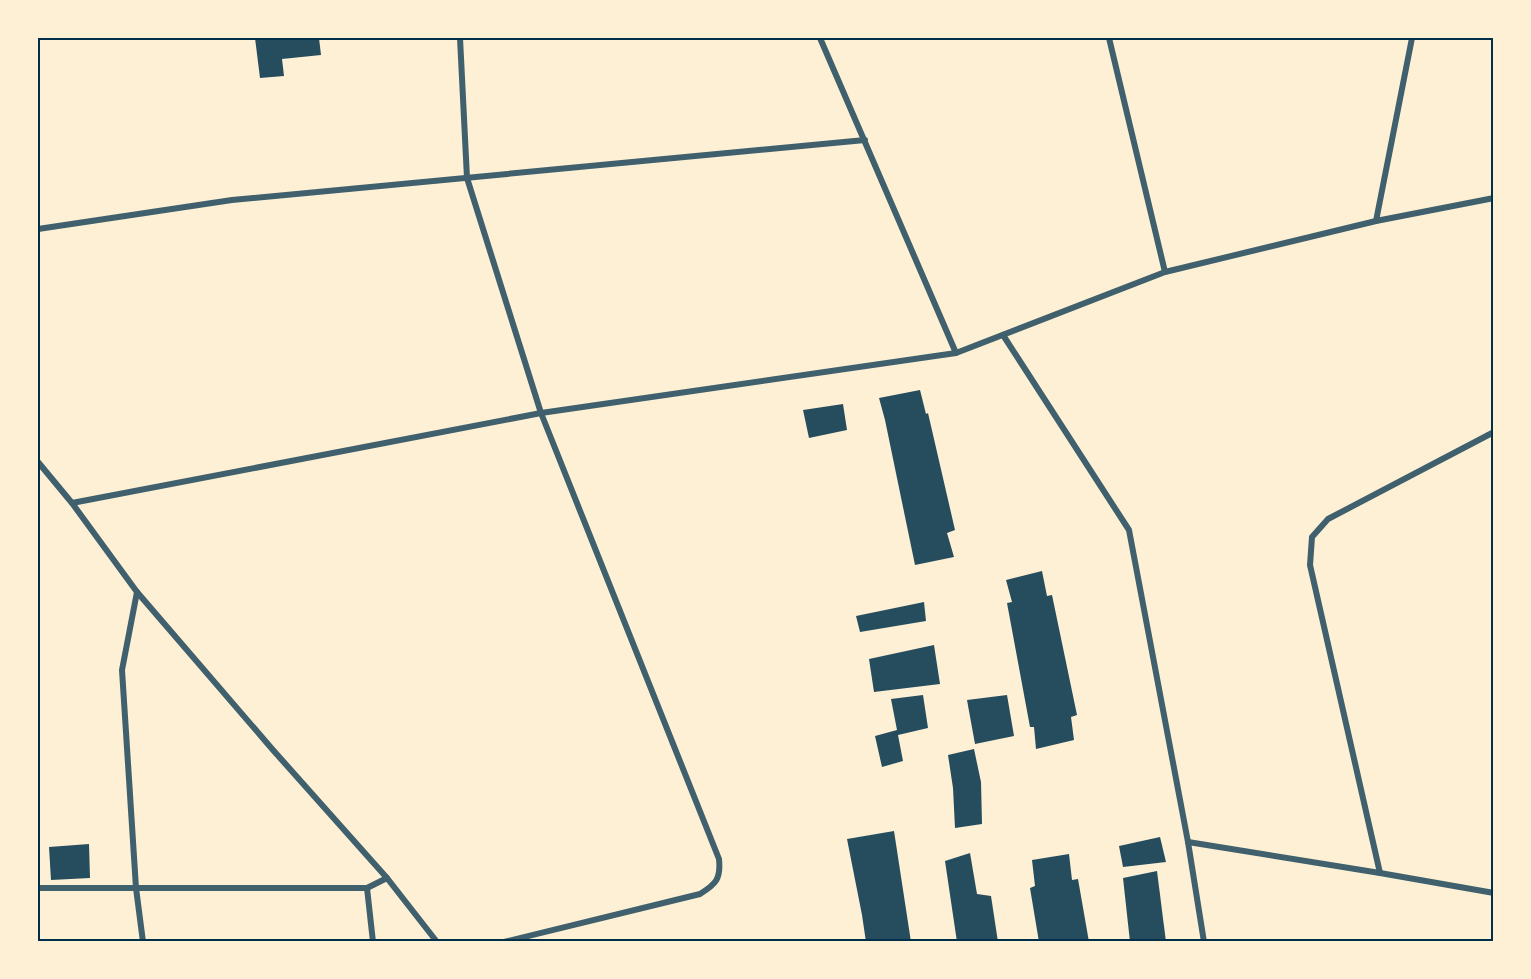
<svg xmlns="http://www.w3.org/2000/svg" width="1531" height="979" viewBox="0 0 1531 979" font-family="'Titillium Web',sans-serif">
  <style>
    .building { fill: #264d5e }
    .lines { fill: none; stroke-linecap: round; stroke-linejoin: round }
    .minor { stroke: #3f606c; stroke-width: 6 }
    .neatline { fill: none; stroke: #003049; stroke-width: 2 }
  </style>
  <rect width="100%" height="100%" fill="#fdf0d5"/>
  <g class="building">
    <path d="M 255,38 L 319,38 L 321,55 L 282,59 L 284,76 L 260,78 Z"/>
    <path d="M 920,390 L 926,414 L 928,413 L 955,530 L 947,533 L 954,557 L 915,565 L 885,420 L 879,398 Z"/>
    <path d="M 843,404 L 847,430 L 809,438 L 803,410 Z"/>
    <path d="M 1042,571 L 1047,596 L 1052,595 L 1077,715 L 1071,717 L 1074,740 L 1036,749 L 1034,727 L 1030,727 L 1007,603 L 1012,602 L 1006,580 Z"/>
    <path d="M 924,602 L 926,621 L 860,632 L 856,616 Z"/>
    <path d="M 934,645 L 940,684 L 874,692 L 869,659 Z"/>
    <path d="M 923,695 L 928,728 L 898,735 L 903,761 L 882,767 L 875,736 L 897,730 L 891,699 Z"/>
    <path d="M 1007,695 L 1014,736 L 975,744 L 967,700 Z"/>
    <path d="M 974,749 L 981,782 L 982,824 L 955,828 L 953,788 L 948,755 Z"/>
    <path d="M 894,831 L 911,942 L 866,942 L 862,915 L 847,839 Z"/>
    <path d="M 1160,837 L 1166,862 L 1123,867 L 1119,846 Z"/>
    <path d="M 89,844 L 90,878 L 51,880 L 49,847 Z"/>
    <path d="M 970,853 L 977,894 L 991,896 L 998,942 L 957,942 L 945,861 Z"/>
    <path d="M 1069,854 L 1072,880 L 1078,879 L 1089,942 L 1039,942 L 1030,888 L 1035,886 L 1032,860 Z"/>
    <path d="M 1157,871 L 1166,942 L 1130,942 L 1123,878 Z"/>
  </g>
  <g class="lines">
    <g class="minor">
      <path d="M 460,38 L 467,178 L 541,413 L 719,859 C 721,879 716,884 700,894 L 504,942"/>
      <path d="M 820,38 L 956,353"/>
      <path d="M 1109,38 L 1165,272"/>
      <path d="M 1376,221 L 1412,38"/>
      <path d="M 38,229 L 232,200 L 865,140"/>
      <path d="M 1003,335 L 1129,530 L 1188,842 L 1204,942"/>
      <path d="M 38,462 L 72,503 L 137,592 L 273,750 L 387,878 L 437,942"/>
      <path d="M 72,503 L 541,413 L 956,353 L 1165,272 L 1376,221 L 1494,198"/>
      <path d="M 137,592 L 122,670 L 136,888 L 143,942"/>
      <path d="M 1188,842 L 1380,873 L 1494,893"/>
      <path d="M 1380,873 L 1310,565 L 1312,537 L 1328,519 L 1494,432"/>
      <path d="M 38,888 L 367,888 L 387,878"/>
      <path d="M 367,888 L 373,942"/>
    </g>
  </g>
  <rect width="1531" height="979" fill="none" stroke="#fdf0d5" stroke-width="78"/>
  <rect x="39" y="39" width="1453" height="901" class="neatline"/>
</svg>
